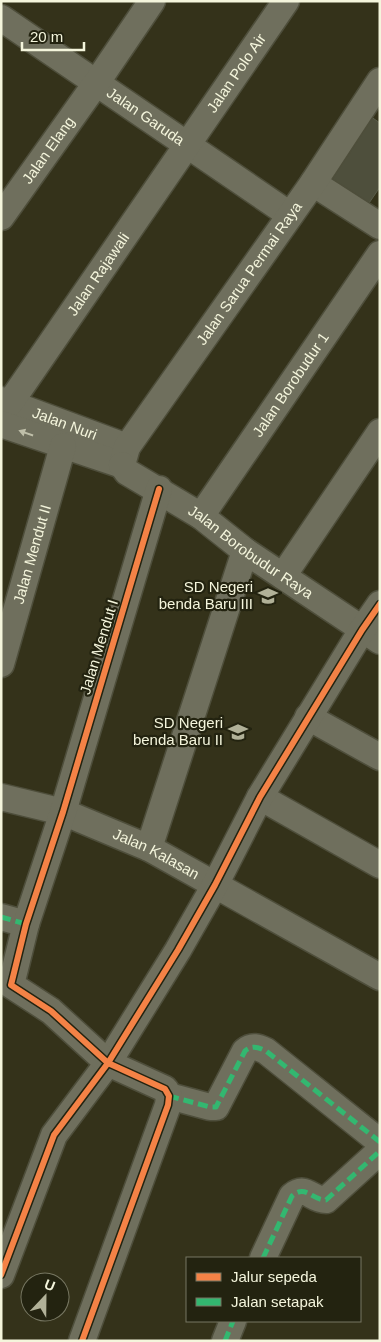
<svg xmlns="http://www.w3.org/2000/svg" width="381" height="1342" viewBox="0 0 381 1342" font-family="Helvetica,sans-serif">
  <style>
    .building { fill: #4e4f3c; stroke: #5b5e4b }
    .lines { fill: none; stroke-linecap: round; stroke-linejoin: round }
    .minor-casing { stroke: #4e4e3b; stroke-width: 29 }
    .minor { stroke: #6f6f5d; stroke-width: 26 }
    .quiet { stroke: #33b770; stroke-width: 5; stroke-dasharray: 10 5; stroke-linecap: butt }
    .cycleway-casing { stroke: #232310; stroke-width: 9 }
    .cycleway { stroke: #f48246; stroke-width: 6 }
    .oneway { fill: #bfbfa9 }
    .labels { text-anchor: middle; stroke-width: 4.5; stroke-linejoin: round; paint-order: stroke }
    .street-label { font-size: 15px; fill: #f4f5dc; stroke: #232310 }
    .poi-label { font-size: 15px; fill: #f4f5dc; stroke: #232310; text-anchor: end }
  </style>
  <rect width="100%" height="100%" fill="#34321a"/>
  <path class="building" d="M 367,114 L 380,123 L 380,187 L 365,209 L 323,180 Z"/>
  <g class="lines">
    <defs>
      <g id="minor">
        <path id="s1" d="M 1,18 L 290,215"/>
        <path d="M 313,183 L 380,226"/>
        <path id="s2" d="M 1,217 L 97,82 L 152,1"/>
        <path id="s3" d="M 1,400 L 127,447"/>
        <path id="s4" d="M 10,403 L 286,1"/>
        <path d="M 1,424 L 122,465"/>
        <path id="s5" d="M 122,465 L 127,447 L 313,183 L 380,81"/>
        <path id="s6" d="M 122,465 L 127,472 L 201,516 L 245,551 L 380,641"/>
        <path id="s7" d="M 201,516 L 380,254"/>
        <path d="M 283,576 L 380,432"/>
        <path id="s8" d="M 1,664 L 63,446"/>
        <path d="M 308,717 L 380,757"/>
        <path id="s9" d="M 1,797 L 63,812 L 149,848 L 380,977"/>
        <path d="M 260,797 L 380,865"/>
        <path d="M 149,848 L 245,551"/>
        <path d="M 1,917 L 26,924"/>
        <path d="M 169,1096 L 210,1107 L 216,1107 L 245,1051 C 252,1045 258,1047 266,1051 L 380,1142"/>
        <path d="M 263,1258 L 292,1196 C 306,1184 311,1200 326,1200 L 380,1151"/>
        <path d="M 1,1275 L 54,1135 L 108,1063 L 178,950 L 215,885 L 260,797 L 362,630 L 380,604"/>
        <path d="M 82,1341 L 168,1105 L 169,1096 L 165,1089 L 108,1063 L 51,1011 L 11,985 L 26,924 L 63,812 L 159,489"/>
        <path d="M 225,1341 L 233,1321"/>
      </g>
    </defs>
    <use href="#minor" class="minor-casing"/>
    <use href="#minor" class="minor"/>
    <g class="quiet">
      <path d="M 1,917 L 26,924"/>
      <path d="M 169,1096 L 210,1107 L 216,1107 L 245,1051 C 252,1045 258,1047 266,1051 L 380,1142"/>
      <path d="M 263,1258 L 292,1196 C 306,1184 311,1200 326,1200 L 380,1151"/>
      <path d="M 225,1341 L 233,1321"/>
    </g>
    <defs>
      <g id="cycleway">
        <path d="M 1,1275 L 54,1135 L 108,1063 L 178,950 L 215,885 L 260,797 L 362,630 L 380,604"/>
        <path d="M 82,1341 L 168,1105 L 169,1096 L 165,1089 L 108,1063 L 51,1011 L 11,985 L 26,924 L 63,812 L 159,489"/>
      </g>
    </defs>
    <use href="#cycleway" class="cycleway-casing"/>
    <use href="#cycleway" class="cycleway"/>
  </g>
  <defs><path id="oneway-solid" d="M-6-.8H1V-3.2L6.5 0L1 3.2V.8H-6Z" transform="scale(1.25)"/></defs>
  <use class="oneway" href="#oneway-solid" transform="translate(26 433) rotate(-161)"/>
  <defs>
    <symbol id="school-bare" viewBox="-9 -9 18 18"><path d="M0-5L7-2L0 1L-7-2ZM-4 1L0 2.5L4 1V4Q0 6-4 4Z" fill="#b1b198" stroke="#232310" stroke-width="2.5" paint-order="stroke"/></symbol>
  </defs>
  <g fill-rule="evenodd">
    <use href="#school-bare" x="254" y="582" width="28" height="28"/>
    <use href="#school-bare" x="224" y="718" width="28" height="28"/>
  </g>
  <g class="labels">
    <g class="street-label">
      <text dy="5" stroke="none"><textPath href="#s4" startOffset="400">Jalan Polo Air</textPath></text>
      <text dy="5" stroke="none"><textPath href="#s1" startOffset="175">Jalan Garuda</textPath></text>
      <text dy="5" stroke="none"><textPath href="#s2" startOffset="82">Jalan Elang</textPath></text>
      <text dy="5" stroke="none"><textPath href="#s5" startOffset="231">Jalan Sarua Permai Raya</textPath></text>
      <text dy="5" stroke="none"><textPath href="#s4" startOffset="156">Jalan Rajawali</textPath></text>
      <text dy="5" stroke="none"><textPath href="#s7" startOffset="159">Jalan Borobudur 1</textPath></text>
      <text dy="5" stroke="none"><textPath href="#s3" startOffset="68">Jalan Nuri</textPath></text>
      <text dy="5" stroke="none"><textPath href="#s6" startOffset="156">Jalan Borobudur Raya</textPath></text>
      <text dy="5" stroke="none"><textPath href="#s8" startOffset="114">Jalan Mendut II</textPath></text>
      <text transform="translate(99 647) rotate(-73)" y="5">Jalan Mendut I</text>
      <text dy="5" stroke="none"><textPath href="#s9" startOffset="166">Jalan Kalasan</textPath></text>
    </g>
    <g class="poi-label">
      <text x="253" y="592">SD Negeri<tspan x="253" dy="17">benda Baru III</tspan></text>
      <text x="223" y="728">SD Negeri<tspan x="223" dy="17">benda Baru II</tspan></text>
    </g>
  </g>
  <rect width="381" height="1342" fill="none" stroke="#f4f5dc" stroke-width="5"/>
  <rect x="186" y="1257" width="175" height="65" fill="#232310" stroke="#777762"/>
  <rect x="196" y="1273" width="25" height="8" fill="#f48246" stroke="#777762"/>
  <text x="231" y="1282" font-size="15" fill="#f4f5dc">Jalur sepeda</text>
  <rect x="196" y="1298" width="25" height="8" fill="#33b770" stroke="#777762"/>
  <text x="231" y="1307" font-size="15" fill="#f4f5dc">Jalan setapak</text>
  <g transform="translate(45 1297) rotate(22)"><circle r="24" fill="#232310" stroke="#777762"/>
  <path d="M0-4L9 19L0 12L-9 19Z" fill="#b1b198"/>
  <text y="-8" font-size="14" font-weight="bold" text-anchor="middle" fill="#f4f5dc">U</text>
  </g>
  <path d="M22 42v8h62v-8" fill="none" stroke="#f4f5dc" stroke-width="2.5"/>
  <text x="30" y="42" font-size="15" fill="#f4f5dc" stroke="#232310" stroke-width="4" paint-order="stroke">20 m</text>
</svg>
